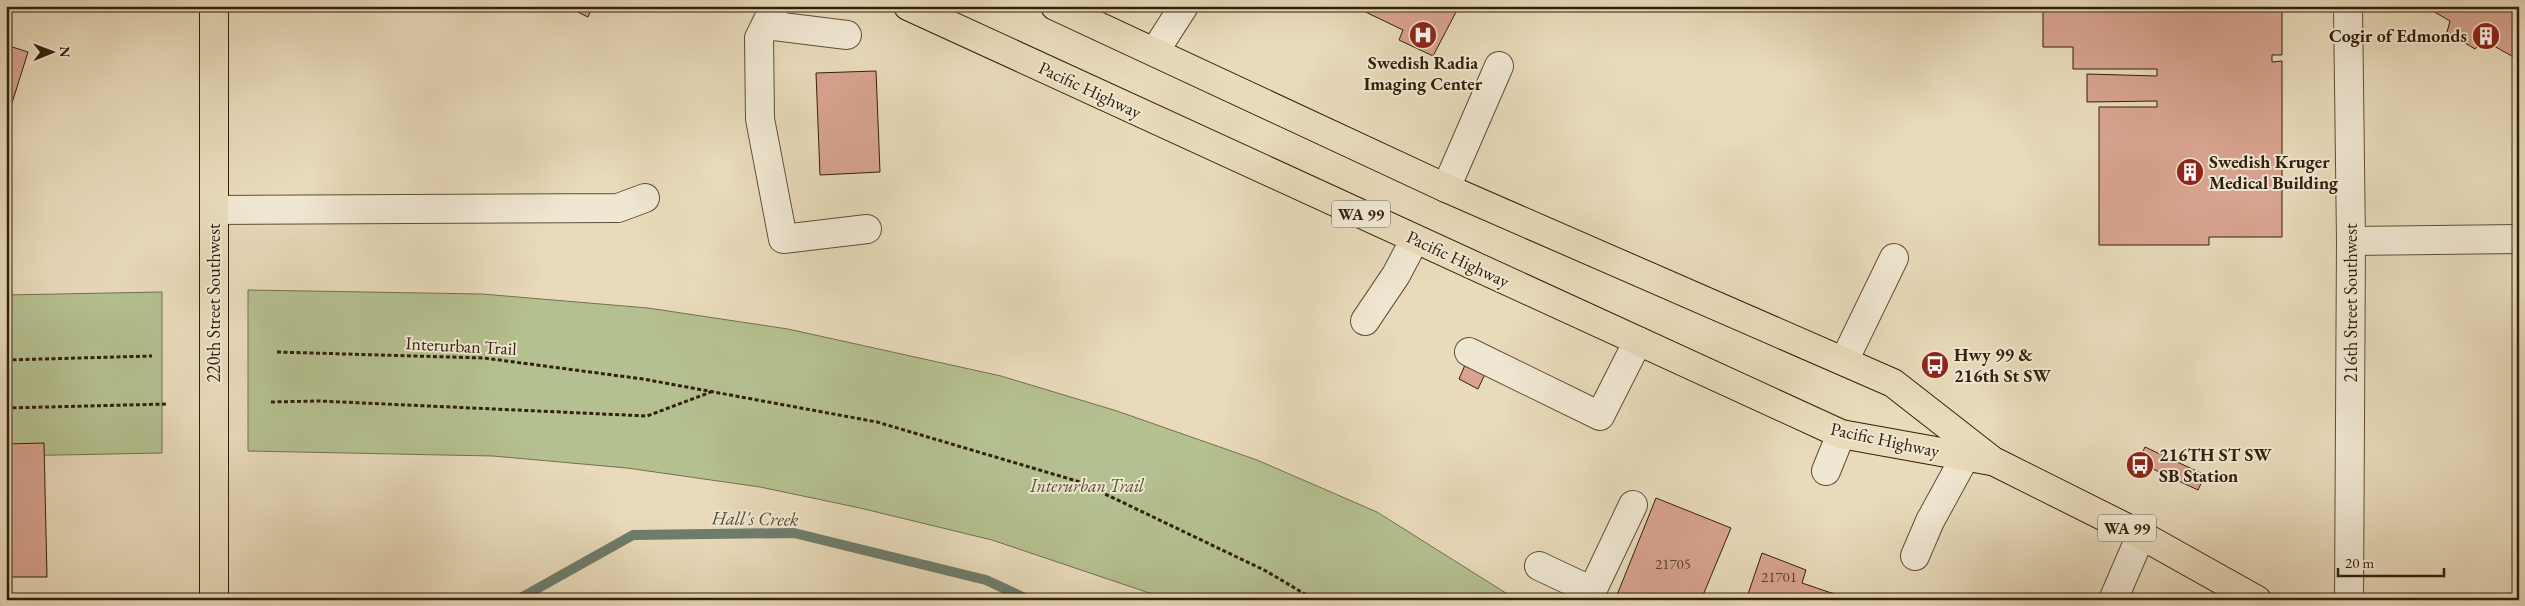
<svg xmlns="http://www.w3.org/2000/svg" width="2525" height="606" viewBox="0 0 2525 606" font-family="'EB Garamond',serif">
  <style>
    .green { fill: #b5c090; stroke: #73704d }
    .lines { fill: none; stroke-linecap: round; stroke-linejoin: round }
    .stream { stroke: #6e7d6c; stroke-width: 10 }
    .building { fill: #d8a38f; stroke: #31200a }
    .minor-casing { stroke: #5f4e36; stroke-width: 30 }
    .major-casing { stroke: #31200a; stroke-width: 30 }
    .highway-casing { stroke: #31200a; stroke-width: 30 }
    .path { stroke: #31200a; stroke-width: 3; stroke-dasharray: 4 2.5; stroke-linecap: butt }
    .minor { stroke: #f0e7d2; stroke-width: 28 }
    .major { stroke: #e8daba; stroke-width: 28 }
    .highway { stroke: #e8daba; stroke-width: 28 }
    .labels { text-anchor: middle; stroke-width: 4; stroke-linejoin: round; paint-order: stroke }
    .number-label { font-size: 15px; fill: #5b412b }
    .shield { fill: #f0e7d2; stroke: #6a5c46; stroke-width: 1 }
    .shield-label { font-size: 16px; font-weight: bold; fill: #31200a }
    .poi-label { font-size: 18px; font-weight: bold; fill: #31200a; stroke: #f0e7d2; text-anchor: start }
    .street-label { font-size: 18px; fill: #31200a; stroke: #f0e7d2 }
    .park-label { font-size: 18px; font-style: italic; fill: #595032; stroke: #f0e7d2 }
    .water-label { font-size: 19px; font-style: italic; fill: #504e3b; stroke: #f0e7d2 }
  </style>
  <rect width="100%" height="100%" fill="#e8daba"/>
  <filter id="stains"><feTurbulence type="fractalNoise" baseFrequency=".004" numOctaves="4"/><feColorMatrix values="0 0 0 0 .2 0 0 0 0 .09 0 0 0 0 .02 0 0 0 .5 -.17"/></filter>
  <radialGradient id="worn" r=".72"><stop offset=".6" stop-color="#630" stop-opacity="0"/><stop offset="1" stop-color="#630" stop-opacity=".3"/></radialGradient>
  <g class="green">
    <path d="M 248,290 L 482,294 L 648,308 L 788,329 L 1001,376 L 1117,411 L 1257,460 L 1377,512 L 1517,600 L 1170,600 L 992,540 L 860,508 L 760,487 L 627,468 L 493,456 L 248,451 Z"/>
    <path d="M 162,292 L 162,453 L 6,456 L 6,295 Z"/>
  </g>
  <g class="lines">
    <path class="stream" d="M 517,600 L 633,535 L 794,533 L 986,580 L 1029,600"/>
  </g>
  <g class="building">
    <path d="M 565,6 L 593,6 L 588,17 Z"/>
    <path d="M 1353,6 L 1453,6 L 1451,10 L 1456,12 L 1433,56 L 1399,40 L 1403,30 Z"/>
    <path d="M 2043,6 L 2282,6 L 2282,55 L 2272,55 L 2272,62 L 2282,61 L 2282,237 L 2209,237 L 2209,245 L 2099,245 L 2099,107 L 2157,107 L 2157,101 L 2087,102 L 2087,74 L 2157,76 L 2157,69 L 2073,69 L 2073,47 L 2043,47 Z"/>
    <path d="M 2424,6 L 2519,6 L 2519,60 L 2483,40 L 2475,49 L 2447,32 L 2450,21 Z"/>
    <path d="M 6,45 L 28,52 L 6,122 Z"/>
    <path d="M 876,71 L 880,172 L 820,175 L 816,73 Z"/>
    <path d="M 1465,365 L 1485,374 L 1478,389 L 1459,379 Z"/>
    <path d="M 44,443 L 47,577 L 6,577 L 6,444 Z"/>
    <path d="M 2145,447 L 2205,475 L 2198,490 L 2138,462 Z"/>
    <path d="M 1656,498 L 1731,528 L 1701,600 L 1615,600 Z"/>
    <path d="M 1762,553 L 1806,570 L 1802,583 L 1852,600 L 1746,600 Z"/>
  </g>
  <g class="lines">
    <defs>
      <g id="minor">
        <path d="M 775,6 L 759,38 L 760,119 L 783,239 L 867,229"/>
        <path d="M 2348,6 L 2351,241 L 2349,600"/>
        <path d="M 766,25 L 847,35"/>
        <path d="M 1155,51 L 1184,6"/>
        <path d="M 1446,188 L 1499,66"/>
        <path d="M 214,210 L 618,208 L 645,198"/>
        <path d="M 2351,241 L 2519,239"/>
        <path d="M 1365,321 L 1396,275 L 1415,239"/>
        <path d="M 1469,352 L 1600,416 L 1638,341"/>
        <path d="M 1844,361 L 1894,258"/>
        <path d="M 1826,471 L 1841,434"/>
        <path d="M 1915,556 L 1930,521 L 1965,457"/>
        <path d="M 1539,566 L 1592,591 L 1633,505"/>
        <path d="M 2113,600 L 2141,535"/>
      </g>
      <path id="major" d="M 214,6 L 214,600"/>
      <g id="highway">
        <path d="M 908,6 L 1841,434 L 1991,461"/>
        <path d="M 1055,6 L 1446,188 L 1893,383 L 1993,461 L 2141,535 L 2257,600"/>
      </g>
    </defs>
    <use href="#minor" class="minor-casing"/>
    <use href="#major" class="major-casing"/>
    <use href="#highway" class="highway-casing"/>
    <g class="path">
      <path d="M 277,352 L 484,358 L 643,379 L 877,422 L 1080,482 L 1266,571 L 1315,600"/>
      <path d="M 6,360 L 152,356"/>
      <path d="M 271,402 L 319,401 L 647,416 L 711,392"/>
      <path d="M 6,408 L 168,404"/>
    </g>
    <use href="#minor" class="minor"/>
    <use href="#major" class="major"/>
    <use href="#highway" class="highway"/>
  </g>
  <defs>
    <symbol id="hospital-disc" viewBox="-11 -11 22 22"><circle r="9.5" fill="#8f2418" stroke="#f0e7d2"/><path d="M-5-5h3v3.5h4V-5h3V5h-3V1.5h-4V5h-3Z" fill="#fff"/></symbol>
    <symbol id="building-disc" viewBox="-11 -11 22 22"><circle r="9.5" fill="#8f2418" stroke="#f0e7d2"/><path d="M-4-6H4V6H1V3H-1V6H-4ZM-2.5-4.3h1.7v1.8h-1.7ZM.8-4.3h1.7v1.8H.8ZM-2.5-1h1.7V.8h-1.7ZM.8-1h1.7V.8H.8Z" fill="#fff"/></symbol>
    <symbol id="bus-disc" viewBox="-11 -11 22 22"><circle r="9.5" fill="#8f2418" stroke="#f0e7d2"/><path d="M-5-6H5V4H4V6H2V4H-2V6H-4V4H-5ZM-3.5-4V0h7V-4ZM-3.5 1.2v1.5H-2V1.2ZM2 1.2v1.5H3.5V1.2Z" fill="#fff"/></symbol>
  </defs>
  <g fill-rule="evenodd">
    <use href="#hospital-disc" x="1407" y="19" width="32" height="32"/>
    <use href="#building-disc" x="2470" y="20" width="32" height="32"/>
    <use href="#building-disc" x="2174" y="156" width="32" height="32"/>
    <use href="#bus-disc" x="1919" y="349" width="32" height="32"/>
    <use href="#bus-disc" x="2124" y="449" width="32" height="32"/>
  </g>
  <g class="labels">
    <g class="number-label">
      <text x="1673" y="569">21705</text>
      <text x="1779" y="582">21701</text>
    </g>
    <g class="shield">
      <rect x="1332" y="200.5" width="58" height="27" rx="4"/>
      <rect x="2098" y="514.5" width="58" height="27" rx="4"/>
    </g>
    <g class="shield-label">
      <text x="1361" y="220">WA 99</text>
      <text x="2127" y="534">WA 99</text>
    </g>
    <g class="poi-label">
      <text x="2467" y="42" text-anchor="end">Cogir of Edmonds</text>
      <text x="1423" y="69" text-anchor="middle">Swedish Radia<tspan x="1423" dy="21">Imaging Center</tspan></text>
      <text x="2209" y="168">Swedish Kruger<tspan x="2209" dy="21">Medical Building</tspan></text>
      <text x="1954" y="361">Hwy 99 &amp;<tspan x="1954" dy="21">216th St SW</tspan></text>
      <text x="2159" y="461">216TH ST SW<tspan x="2159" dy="21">SB Station</tspan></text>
    </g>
    <g class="street-label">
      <text transform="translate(1090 90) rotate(25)" y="6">Pacific Highway</text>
      <text transform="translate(1458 259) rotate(25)" y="6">Pacific Highway</text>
      <text transform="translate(214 303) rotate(-90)" y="6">220th Street Southwest</text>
      <text transform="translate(2351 303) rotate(-90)" y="6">216th Street Southwest</text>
      <text transform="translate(461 346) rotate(3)" y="6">Interurban Trail</text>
      <text transform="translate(1885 440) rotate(12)" y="6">Pacific Highway</text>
    </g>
    <g class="park-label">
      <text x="1087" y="492">Interurban Trail</text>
    </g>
    <g class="water-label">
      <text transform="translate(755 518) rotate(1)" y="7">Hall's Creek</text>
    </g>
  </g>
  <rect width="2525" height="606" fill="none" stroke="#e8daba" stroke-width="25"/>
  <rect x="8" y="8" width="2510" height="591" fill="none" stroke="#31200a" stroke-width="2.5"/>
  <rect x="12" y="12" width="2500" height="581" fill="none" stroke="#31200a"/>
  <g transform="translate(52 52) rotate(89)" stroke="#f0e7d2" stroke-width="4" paint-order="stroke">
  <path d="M0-4L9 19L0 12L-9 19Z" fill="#31200a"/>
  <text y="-8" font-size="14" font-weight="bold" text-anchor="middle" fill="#31200a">N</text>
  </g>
  <path d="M2338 568v8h106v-8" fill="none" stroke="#31200a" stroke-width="2.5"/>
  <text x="2345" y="568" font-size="15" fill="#31200a" stroke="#f0e7d2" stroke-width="4" paint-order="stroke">20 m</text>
  <rect width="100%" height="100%" filter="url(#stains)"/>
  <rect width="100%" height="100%" fill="url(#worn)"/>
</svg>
